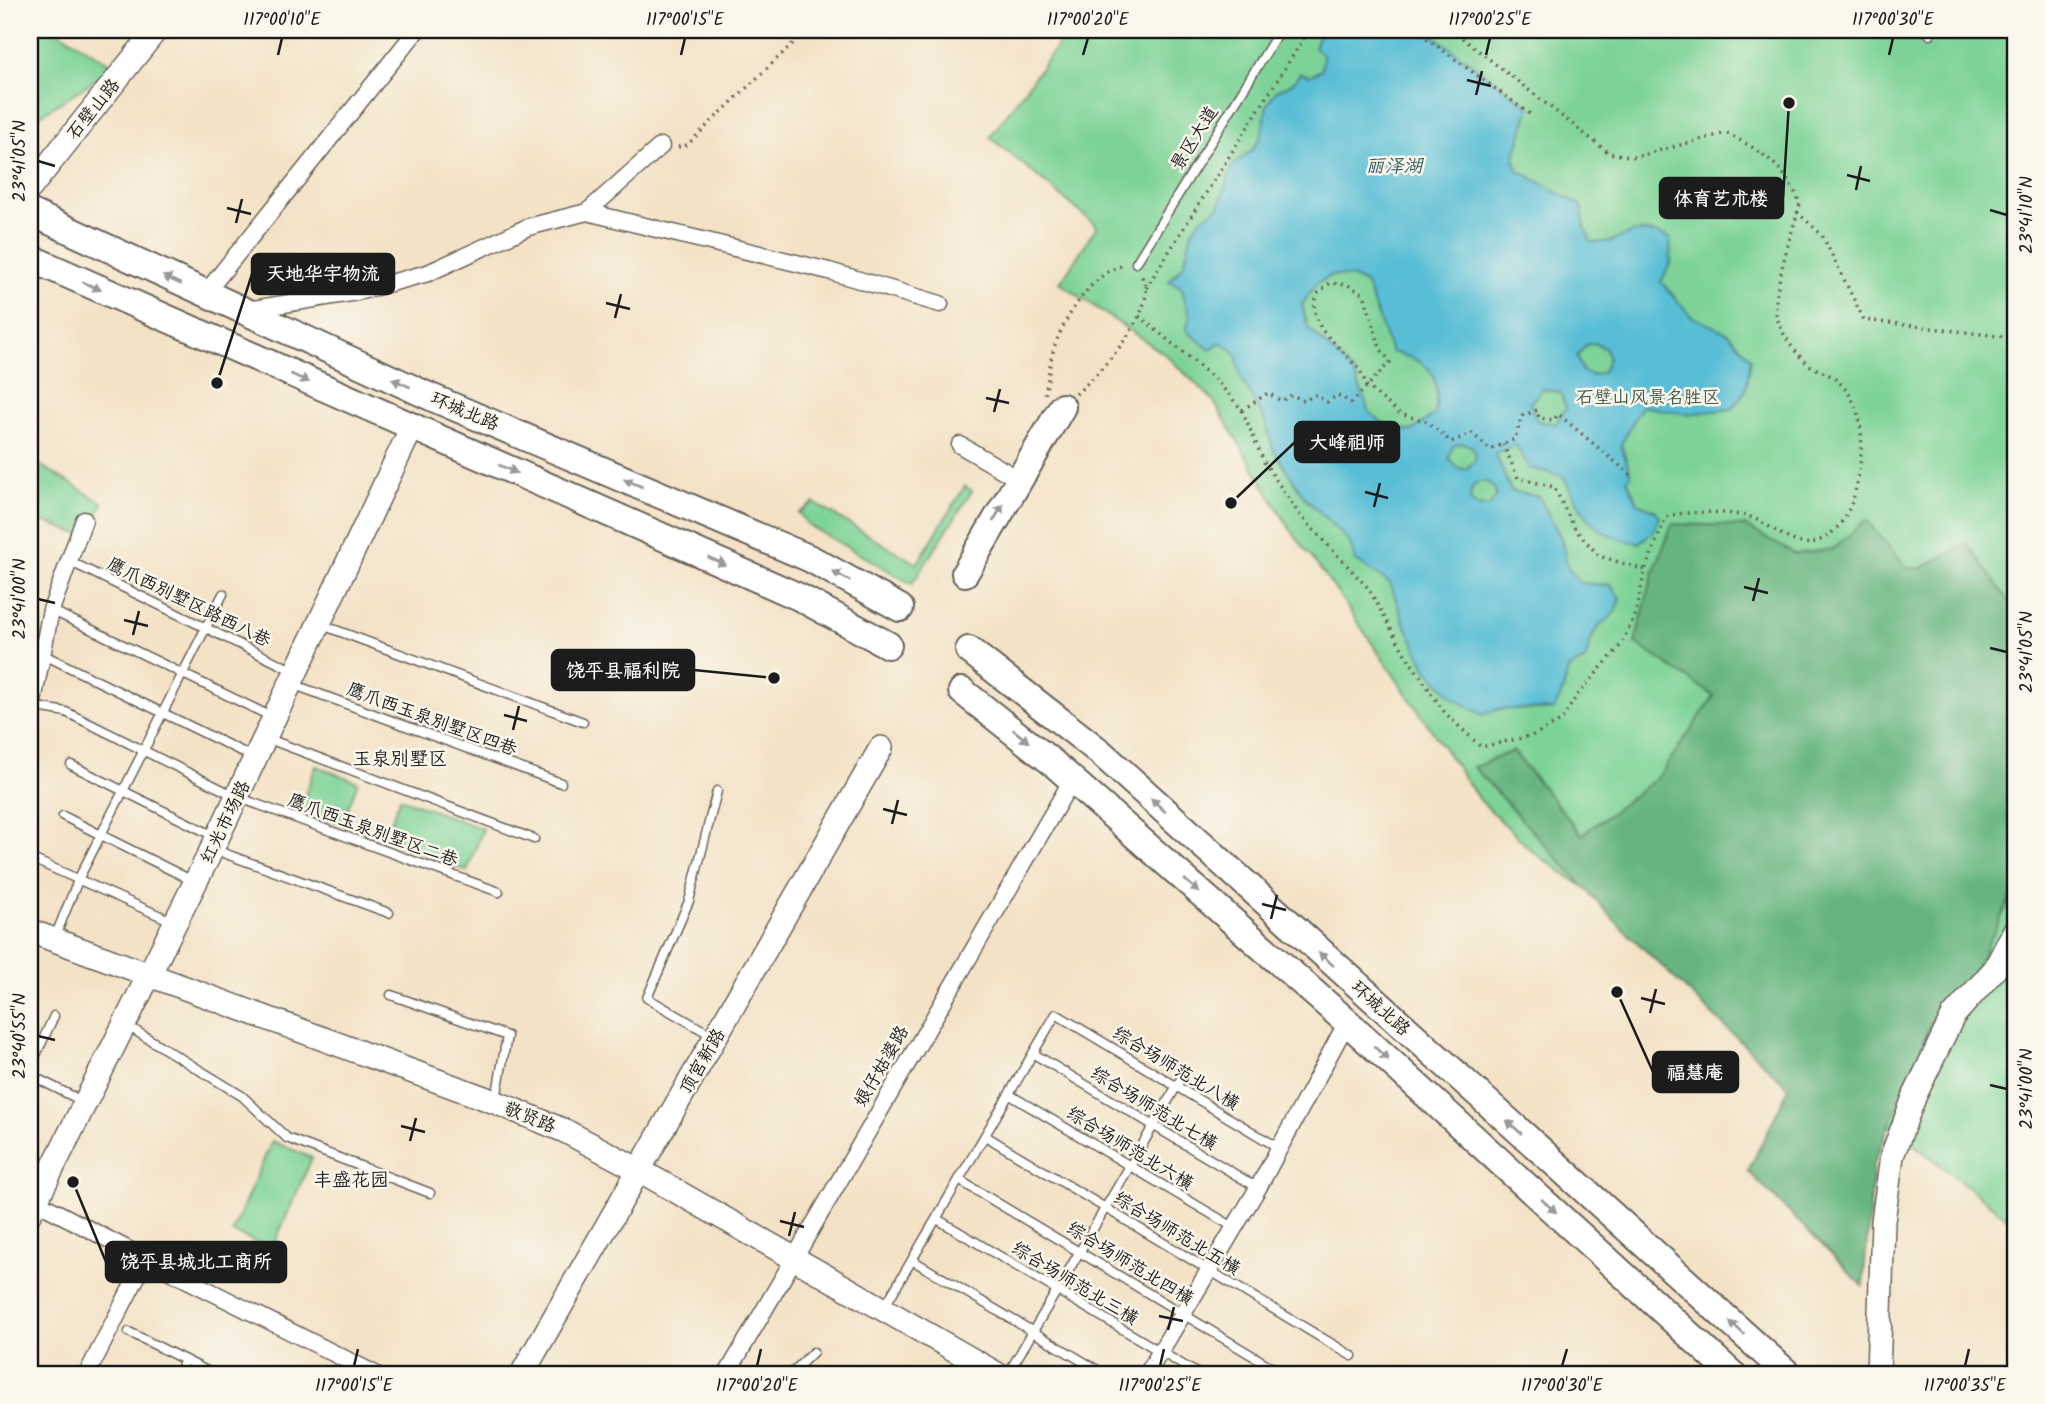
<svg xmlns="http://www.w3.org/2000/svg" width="2045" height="1404" viewBox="0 0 2045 1404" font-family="Kalam,'LXGW WenKai TC',sans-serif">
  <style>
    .green { fill: #7dd397; stroke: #4c785a; stroke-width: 2 }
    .forest { fill: #66b580; stroke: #41684e; stroke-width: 2 }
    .water { fill: #58bed5; stroke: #3a6d78; stroke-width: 2; fill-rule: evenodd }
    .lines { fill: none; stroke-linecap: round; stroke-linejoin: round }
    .lane-casing { stroke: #676158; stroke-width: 11 }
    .street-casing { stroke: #676158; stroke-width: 19 }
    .secondary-casing { stroke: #676158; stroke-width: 26 }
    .primary-casing { stroke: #676158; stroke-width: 30 }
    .path { stroke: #676158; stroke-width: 3.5; stroke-dasharray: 2 5; stroke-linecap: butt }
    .lane { stroke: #fff; stroke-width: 8 }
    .street { stroke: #fff; stroke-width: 16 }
    .secondary { stroke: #fff; stroke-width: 23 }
    .primary { stroke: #fff; stroke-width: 26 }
    .oneway { fill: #999 }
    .ticks { fill: none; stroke: #1c1c1c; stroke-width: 2.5 }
    .labels { text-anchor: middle; stroke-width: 5; stroke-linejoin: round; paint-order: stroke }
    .street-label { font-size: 18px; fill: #1c1c1c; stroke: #fbf7ec }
    .park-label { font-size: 18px; fill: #3e5c47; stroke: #fbf7ec }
    .water-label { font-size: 19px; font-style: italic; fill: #345d66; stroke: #fbf7ec }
    .neighbourhood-label { font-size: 19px; fill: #1c1c1c; stroke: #fbf7ec }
    .leader { fill: none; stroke: #1c1c1c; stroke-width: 2.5 }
    .callout-dot { fill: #1c1c1c; stroke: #fbf7ec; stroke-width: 2.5 }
    .callout { fill: #1c1c1c; stroke: #1c1c1c; stroke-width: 2.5 }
    .callout-label { font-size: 19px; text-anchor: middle; font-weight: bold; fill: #fff }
    .neatline { fill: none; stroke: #1c1c1c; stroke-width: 2.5 }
    .ticks-label { font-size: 18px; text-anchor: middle; fill: #1c1c1c }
  </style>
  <rect width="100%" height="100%" fill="#fbf7ec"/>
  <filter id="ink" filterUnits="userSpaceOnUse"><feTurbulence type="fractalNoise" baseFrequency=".0143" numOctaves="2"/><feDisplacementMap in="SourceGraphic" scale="14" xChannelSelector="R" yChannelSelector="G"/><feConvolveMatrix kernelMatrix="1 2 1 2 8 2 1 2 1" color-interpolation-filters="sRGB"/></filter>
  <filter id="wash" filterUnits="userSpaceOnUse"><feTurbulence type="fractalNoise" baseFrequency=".00686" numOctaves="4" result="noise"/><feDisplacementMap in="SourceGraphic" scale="28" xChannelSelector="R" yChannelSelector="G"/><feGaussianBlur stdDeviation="1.57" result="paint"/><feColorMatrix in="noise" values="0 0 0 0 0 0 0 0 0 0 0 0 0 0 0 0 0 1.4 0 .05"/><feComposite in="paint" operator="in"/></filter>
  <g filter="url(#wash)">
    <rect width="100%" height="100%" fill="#f3e2c6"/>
    <g class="green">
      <path d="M 30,30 L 56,30 L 115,67 L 30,122 Z"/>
      <path d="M 1069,30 L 2015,30 L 2015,1224 L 1620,913 L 1532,851 L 1478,798 L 1332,585 L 1290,529 L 1213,400 L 1167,356 L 1060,283 L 1097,226 L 990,137 Z"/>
      <path d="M 30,459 L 103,503 L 85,536 L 30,517 Z"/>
      <path d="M 965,486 L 972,491 L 912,584 L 808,525 L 799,513 L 814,503 L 917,564 Z"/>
      <path d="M 316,766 L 358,782 L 342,824 L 300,808 Z"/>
      <path d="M 400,798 L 483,829 L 467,871 L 384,840 Z"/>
      <path d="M 272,1141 L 312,1158 L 272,1249 L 232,1232 Z"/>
    </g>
    <path class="forest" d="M 1866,520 L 1906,567 L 1920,569 L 1967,543 L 2015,610 L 2015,889 L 1975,970 L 1931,1022 L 1874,1164 L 1863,1286 L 1748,1171 L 1789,1088 L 1619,925 L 1473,767 L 1513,751 L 1582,835 L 1659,776 L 1714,696 L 1635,643 L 1653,574 L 1672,524 L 1745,526 L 1795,554 L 1833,549 Z"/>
    <path class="water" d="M 1320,30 L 1426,30 L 1530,107 L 1514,159 L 1518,170 L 1582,206 L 1584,224 L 1591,242 C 1629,245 1625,220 1670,238 L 1671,262 L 1661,282 L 1692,317 L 1728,333 L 1751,358 L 1746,390 L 1732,409 L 1686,414 L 1642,406 L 1621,444 L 1631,475 L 1627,480 L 1638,503 L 1656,511 L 1660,517 L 1653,532 L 1639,543 C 1591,537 1585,515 1563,476 L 1529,468 L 1516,445 L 1495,453 L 1511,491 L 1539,497 L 1561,538 L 1568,568 L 1580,583 L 1610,585 L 1620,598 C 1615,621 1604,618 1594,633 C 1590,641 1588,652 1585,660 L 1568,669 L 1563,691 L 1554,710 L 1499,709 L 1482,715 L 1451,696 L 1427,670 L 1403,620 L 1390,583 L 1356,561 L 1349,541 L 1305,498 L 1273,449 L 1266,423 L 1240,376 L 1236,353 L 1220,342 L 1210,350 L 1186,330 L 1190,317 L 1181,287 L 1169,281 L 1184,265 L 1192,232 L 1198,222 L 1219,206 L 1232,166 L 1253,149 L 1261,136 L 1267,105 L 1276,91 L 1293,83 L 1300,73 L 1310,76 L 1322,69 L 1323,55 L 1314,48 ZM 1332,275 L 1351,277 L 1366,284 L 1391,352 C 1430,361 1442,373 1435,414 L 1412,431 L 1389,428 L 1370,413 L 1354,373 L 1308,327 L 1302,305 L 1317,283 ZM 1595,343 L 1605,348 L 1609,358 L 1603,372 L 1592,375 L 1582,371 L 1577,356 L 1586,345 ZM 1542,389 L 1560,392 L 1566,408 L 1556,424 L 1537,421 L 1530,403 ZM 1461,443 C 1472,444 1477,450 1475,460 L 1466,469 L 1457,468 L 1449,458 L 1453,446 ZM 1479,482 C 1489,481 1496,486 1496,497 L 1489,507 L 1476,506 L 1470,500 L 1472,487 Z"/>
  </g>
  <g filter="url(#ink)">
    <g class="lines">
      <defs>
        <g id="lane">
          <path d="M 1927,30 L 1930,35"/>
          <path d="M 1136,263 L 1280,30"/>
          <path d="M 67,560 L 294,671"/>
          <path d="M 51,610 L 272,717"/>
          <path d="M 322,625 L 583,722"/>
          <path d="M 40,653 L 255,758"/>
          <path d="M 292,684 L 561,783"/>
          <path d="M 32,706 L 66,712 L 237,797 L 499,892"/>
          <path d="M 266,738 L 534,839"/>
          <path d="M 71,765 L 216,837"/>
          <path d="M 63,816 L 195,882"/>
          <path d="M 215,850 L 389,913"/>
          <path d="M 30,858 L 174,922"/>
          <path d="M 55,937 L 79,878 L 223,594"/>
          <path d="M 391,995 L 507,1036 L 496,1099"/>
          <path d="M 126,1025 L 242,1096 L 287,1138 L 430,1193"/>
          <path d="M 713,1036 L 647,998 L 689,901 L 717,791"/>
          <path d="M 1034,1054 L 1258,1188"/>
          <path d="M 30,1068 L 54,1016"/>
          <path d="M 30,1075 L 82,1101"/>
          <path d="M 1010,1095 L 1235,1228"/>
          <path d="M 987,1137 L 1352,1356"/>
          <path d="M 959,1180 L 1283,1374"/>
          <path d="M 937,1219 L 1198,1374"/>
          <path d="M 912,1260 L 1104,1374"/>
          <path d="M 885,1306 L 1056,1014 L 1279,1148"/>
          <path d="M 129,1332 L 213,1374"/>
          <path d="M 178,1374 L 185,1360"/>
          <path d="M 791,1374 L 813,1352"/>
          <path d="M 1008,1374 L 1182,1077"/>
        </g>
        <g id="street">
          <path d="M 587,212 L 661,146"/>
          <path d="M 204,295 L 417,30"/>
          <path d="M 247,310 L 357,292 L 428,273 L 528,227 L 587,212 L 829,271 L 940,304"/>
          <path d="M 960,445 L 1018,479"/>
          <path d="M 30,705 L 32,706 L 51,610 L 84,520"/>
          <path d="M 35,1201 L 146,1259"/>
          <path d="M 87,1374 L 146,1259 L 375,1374"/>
          <path d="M 727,1374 L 1072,780"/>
          <path d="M 1147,1374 L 1258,1188 L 1347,1022"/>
        </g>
        <g id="secondary">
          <path d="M 30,188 L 156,30"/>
          <path d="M 30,931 L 495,1102 L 565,1131 L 639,1170 L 997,1374"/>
          <path d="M 30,1213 L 212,849 L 412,427"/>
          <path d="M 522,1374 L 881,748"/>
          <path d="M 1878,1374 L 1883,1221 L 1892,1156 L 1915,1095 L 1953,1016 L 1995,969 L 2015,930"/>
        </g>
        <g id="primary">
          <path d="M 30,212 L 433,398 L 811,559 L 900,608"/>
          <path d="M 30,258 L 799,597 L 888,645"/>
          <path d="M 965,573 L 1062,407"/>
          <path d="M 969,650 L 1100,752 L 1788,1374"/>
          <path d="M 962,691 L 1053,763 L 1347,1022 L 1732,1374"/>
        </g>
      </defs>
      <use href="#lane" class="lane-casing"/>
      <use href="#street" class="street-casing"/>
      <use href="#secondary" class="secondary-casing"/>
      <use href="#primary" class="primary-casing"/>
      <g class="path">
        <path d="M 880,30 L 896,42"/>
        <path d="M 1415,30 L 1530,114"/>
        <path d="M 678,147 L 687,145 L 807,30"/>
        <path d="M 1797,212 L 1822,235 L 1864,320 L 2015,338"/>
        <path d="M 1146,288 L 1309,30"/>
        <path d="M 1139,316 L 1215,379 L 1242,410 L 1264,462 L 1299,514 L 1368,588 L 1405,654 L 1445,713 L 1481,747 L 1531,736 L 1561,721 L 1576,697 L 1620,646 L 1636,613 L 1645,570 L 1666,517 C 1683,510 1738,511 1755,519 C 1774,527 1796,551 1818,541 C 1839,533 1852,509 1856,487 C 1864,451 1868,404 1834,378 C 1827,373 1818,370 1811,366 C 1796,356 1779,331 1776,313 C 1773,289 1793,229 1800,204 C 1786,166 1760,150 1726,133 L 1635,157 L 1609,153 L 1452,30"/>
        <path d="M 1045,394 C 1049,376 1050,356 1057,340 C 1068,312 1095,271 1125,265"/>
        <path d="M 1076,394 C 1099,373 1148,322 1146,288 C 1146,284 1142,277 1140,273"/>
        <path d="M 1242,410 L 1268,393 L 1281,401 L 1292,395 L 1304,401 L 1315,395 L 1327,402 L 1338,395 L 1351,403 L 1390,362 L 1380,348 L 1364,294 L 1348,285 L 1330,283 L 1317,294 L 1314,310 L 1321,329 L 1360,370 L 1367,386 L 1400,414 L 1428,422 L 1451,442 L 1472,433 L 1490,450 L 1515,439 L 1522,416 L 1537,410 L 1539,418 L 1554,420 L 1558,414 L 1631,475"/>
        <path d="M 1503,444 L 1518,478 L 1554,487 L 1575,529 L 1599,556 L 1645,570"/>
      </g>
      <use href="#lane" class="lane"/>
      <use href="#street" class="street"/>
      <use href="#secondary" class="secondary"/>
      <use href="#primary" class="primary"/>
    </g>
    <defs><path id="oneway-solid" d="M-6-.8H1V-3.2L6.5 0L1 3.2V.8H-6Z" transform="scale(1.75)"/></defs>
    <g class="oneway">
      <use href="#oneway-solid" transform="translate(172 280) rotate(-155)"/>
      <use href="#oneway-solid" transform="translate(92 286) rotate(24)"/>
      <use href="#oneway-solid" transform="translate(300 378) rotate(24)"/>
      <use href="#oneway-solid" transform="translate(401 383) rotate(-156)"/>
      <use href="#oneway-solid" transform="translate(508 469) rotate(24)"/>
      <use href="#oneway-solid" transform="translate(633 483) rotate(-157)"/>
      <use href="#oneway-solid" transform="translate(998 513) rotate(-60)"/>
      <use href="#oneway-solid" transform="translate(717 561) rotate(24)"/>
      <use href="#oneway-solid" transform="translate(841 576) rotate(-151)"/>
      <use href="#oneway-solid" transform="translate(1021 736) rotate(39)"/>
      <use href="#oneway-solid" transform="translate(1158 805) rotate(-137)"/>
      <use href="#oneway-solid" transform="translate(1192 886) rotate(41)"/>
      <use href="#oneway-solid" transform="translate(1326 959) rotate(-138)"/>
      <use href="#oneway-solid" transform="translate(1381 1053) rotate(43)"/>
      <use href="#oneway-solid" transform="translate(1514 1127) rotate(-138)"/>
      <use href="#oneway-solid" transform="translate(1549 1206) rotate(42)"/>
      <use href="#oneway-solid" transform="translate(1737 1328) rotate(-138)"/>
    </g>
  </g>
  <path class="ticks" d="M 278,55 L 282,38M 681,55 L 685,38M 1083,55 L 1088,38M 1486,55 L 1490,38M 1889,55 L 1893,38M 1467,80 L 1491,86M 1476,95 L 1482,71M 38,161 L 55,166M 1847,175 L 1870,181M 1856,190 L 1861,166M 227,208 L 251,214M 1990,210 L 2007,215M 236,223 L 242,199M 606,303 L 630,309M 615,318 L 621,294M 986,398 L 1009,403M 994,412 L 1000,389M 1365,492 L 1388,498M 1374,507 L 1380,483M 1744,587 L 1768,593M 38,599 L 55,603M 1753,601 L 1759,578M 124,620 L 148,626M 133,635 L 139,611M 1990,648 L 2007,652M 504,715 L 527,721M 513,730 L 519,706M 883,809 L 907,815M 892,824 L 898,800M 1262,904 L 1286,910M 1271,919 L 1277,895M 1641,998 L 1665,1004M 1650,1013 L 1656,989M 38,1036 L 55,1040M 1990,1085 L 2007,1089M 401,1126 L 425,1132M 410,1141 L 416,1118M 780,1221 L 804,1227M 789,1236 L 795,1212M 1159,1316 L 1183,1321M 1168,1330 L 1174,1307M 354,1366 L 358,1349M 757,1366 L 761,1349M 1160,1366 L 1164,1349M 1562,1366 L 1567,1349M 1965,1366 L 1969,1349"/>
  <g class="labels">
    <g class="street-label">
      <text transform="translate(93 109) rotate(-51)" y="6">石壁山路</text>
      <text transform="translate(1194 138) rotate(-58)" y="6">景区大道</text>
      <text transform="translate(465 411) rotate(23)" y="6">环城北路</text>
      <text transform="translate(189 602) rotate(26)" y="6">鹰爪西别墅区路西八巷</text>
      <text transform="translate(432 719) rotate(20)" y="6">鹰爪西玉泉别墅区四巷</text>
      <text transform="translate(225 822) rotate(-64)" y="6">红光市场路</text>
      <text transform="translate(373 830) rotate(20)" y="6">鹰爪西玉泉别墅区二巷</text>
      <text transform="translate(1381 1008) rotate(42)" y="6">环城北路</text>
      <text transform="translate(702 1061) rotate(-60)" y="6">顶宫新路</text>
      <text transform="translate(881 1066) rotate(-60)" y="6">娘仔姑婆路</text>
      <text transform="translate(1176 1068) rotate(31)" y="6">综合场师范北八横</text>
      <text transform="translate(1154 1108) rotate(31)" y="6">综合场师范北七横</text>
      <text transform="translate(530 1117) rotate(22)" y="6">敬贤路</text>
      <text transform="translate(1130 1148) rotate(31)" y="6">综合场师范北六横</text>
      <text transform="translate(1177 1233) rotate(31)" y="6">综合场师范北五横</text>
      <text transform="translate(1130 1263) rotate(31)" y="6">综合场师范北四横</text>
      <text transform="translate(1075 1283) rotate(31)" y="6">综合场师范北三横</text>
    </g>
    <g class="park-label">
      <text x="1648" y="403">石壁山风景名胜区</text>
    </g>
    <g class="water-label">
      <text x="1394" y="172">丽泽湖</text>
    </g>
    <g class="neighbourhood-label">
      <text x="400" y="765">玉泉别墅区</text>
      <text x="351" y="1186">丰盛花园</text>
    </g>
  </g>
  <path class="leader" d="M1789 103L1783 198M217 383L252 274M1231 503L1295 442M774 678L694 670M1617 992L1653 1072M73 1182L106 1262"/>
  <g class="callout-dot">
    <circle cx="1789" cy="103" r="7"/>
    <circle cx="217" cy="383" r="7"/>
    <circle cx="1231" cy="503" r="7"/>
    <circle cx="774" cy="678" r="7"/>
    <circle cx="1617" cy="992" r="7"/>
    <circle cx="73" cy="1182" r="7"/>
  </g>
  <g class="callout">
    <rect x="1660" y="178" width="123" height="40" rx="7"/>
    <rect x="252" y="254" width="142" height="40" rx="7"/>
    <rect x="1295" y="422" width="104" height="40" rx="7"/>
    <rect x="552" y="650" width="142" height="40" rx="7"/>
    <rect x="1653" y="1052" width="85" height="40" rx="7"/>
    <rect x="106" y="1242" width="180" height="40" rx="7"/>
  </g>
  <g class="callout-label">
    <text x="1721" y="205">体育艺术楼</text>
    <text x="323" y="280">天地华宇物流</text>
    <text x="1347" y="449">大峰祖师</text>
    <text x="623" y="677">饶平县福利院</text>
    <text x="1695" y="1079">福慧庵</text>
    <text x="196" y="1268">饶平县城北工商所</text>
  </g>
  <rect width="2045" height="1404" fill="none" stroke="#fbf7ec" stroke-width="77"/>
  <rect x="38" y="38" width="1969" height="1328" class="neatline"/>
  <g class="ticks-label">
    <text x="282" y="25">117°00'10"E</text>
    <text x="685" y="25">117°00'15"E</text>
    <text x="1088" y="25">117°00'20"E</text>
    <text x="1490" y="25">117°00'25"E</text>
    <text x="1893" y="25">117°00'30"E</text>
    <text transform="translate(19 161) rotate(-90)" y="6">23°41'05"N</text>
    <text transform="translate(2026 215) rotate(-90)" y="6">23°41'10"N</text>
    <text transform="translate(19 599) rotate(-90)" y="6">23°41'00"N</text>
    <text transform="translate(2026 652) rotate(-90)" y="6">23°41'05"N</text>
    <text transform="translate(19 1036) rotate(-90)" y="6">23°40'55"N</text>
    <text transform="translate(2026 1089) rotate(-90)" y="6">23°41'00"N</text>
    <text x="354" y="1391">117°00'15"E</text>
    <text x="757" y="1391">117°00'20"E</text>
    <text x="1160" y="1391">117°00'25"E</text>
    <text x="1562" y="1391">117°00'30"E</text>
    <text x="1965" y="1391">117°00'35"E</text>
  </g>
</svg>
